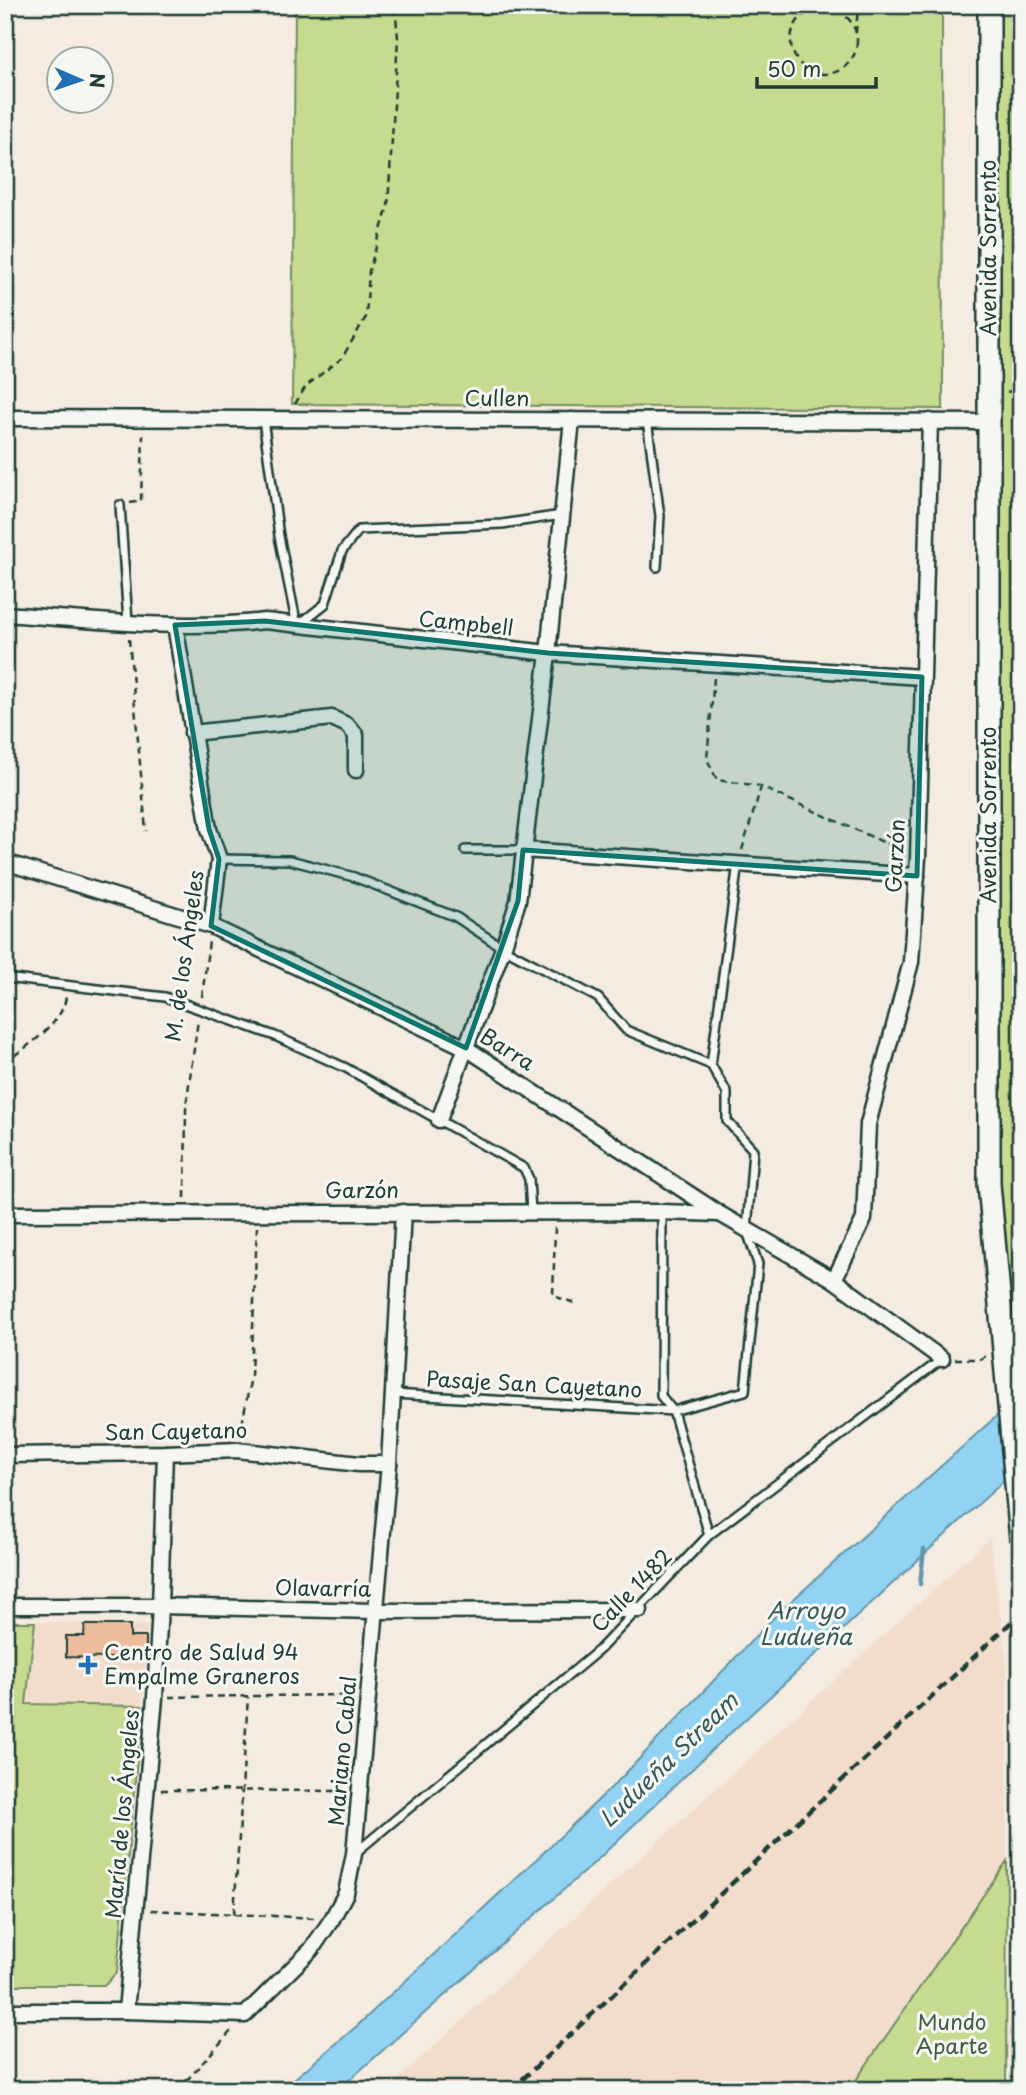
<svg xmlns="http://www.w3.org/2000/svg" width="1026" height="2095" viewBox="0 0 1026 2095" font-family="'Playpen Sans',sans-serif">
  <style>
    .built { fill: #f2ddcd }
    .green { fill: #c6db90; stroke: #728c62; stroke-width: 2 }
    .water { fill: #92d2f3; stroke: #6496a7; stroke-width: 2 }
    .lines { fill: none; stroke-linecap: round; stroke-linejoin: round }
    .stream { stroke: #6496a7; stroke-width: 4.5 }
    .building { fill: #edbd9e; stroke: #1f3d34; stroke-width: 2 }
    .lane-casing { stroke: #1f3d34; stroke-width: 12 }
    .street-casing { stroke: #1f3d34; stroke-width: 19 }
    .secondary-casing { stroke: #1f3d34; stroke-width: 26 }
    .path { stroke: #1f3d34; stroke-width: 2.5; stroke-dasharray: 7 5; stroke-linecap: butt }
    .lane { stroke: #f6f6f2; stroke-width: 7 }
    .street { stroke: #f6f6f2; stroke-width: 14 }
    .secondary { stroke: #f6f6f2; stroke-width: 21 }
    .rail { stroke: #1f3d34; stroke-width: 4.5; stroke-dasharray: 10 5; stroke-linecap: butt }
    .secondary-bridge-casing { stroke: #1f3d34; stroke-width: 26; stroke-linecap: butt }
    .secondary-bridge { stroke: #f6f6f2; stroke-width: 21 }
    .marked { fill: #0f766e; fill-opacity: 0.2; stroke: #0f766e; stroke-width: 5; stroke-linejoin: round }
    .poi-dot { fill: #1f6fb2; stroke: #f6f6f2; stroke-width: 2.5 }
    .labels { text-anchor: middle; stroke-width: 6; stroke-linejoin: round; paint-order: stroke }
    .street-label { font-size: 21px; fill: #1f3d34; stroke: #f6f6f2 }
    .poi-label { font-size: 21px; fill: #1f3d34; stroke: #f6f6f2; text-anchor: start }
    .park-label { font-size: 21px; fill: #405d46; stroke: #f6f6f2 }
    .water-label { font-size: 23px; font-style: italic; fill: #365b5a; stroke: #f6f6f2 }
  </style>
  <rect width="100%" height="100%" fill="#f4ebe1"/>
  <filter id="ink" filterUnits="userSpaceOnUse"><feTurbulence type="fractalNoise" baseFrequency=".0143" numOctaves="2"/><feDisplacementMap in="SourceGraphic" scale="14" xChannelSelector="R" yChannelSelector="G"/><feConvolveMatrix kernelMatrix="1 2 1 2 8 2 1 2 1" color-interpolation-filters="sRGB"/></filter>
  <g filter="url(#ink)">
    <g class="built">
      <path d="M 990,1538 L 1007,1665 L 1007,1861 L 849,2090 L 386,2090 Z"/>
      <path d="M 35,1622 L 150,1625 L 142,1706 L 26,1704 Z"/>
    </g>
    <g class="green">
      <path d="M 295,5 L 942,5 L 943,409 L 292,404 Z"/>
      <path d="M 989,5 L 1021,5 L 1021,1540 L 989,1184 Z"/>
      <path d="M 5,1622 L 35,1622 L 26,1704 L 142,1706 L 117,1972 L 105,1985 L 5,1985 Z"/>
      <path d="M 1007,1861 L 1006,2090 L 849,2090 Z"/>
    </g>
    <path class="water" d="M 1021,1394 L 1021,1465 L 711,1751 L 595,1862 L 338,2090 L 281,2090 L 357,2026 L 560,1837 L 622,1777 L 776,1615 Z"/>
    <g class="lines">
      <path class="stream" d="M 920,1584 L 924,1549"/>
    </g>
    <path class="building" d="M 85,1625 L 130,1625 L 130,1637 L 146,1637 L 146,1659 L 66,1657 L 66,1636 L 84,1636 Z"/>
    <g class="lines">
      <defs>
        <g id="lane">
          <path d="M 263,419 L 279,536 L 297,626 L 325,604 L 342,551 L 359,530 L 502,524 L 562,515"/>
          <path d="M 647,420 L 660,516 L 657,567"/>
          <path d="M 120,505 L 128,622"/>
          <path d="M 465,850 L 523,850"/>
          <path d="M 219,859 L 290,860 L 354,877 L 456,917 L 503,948 L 598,998 L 626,1030 L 711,1065 L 727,1093 L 727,1121 L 753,1150 L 747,1231 L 758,1264 L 745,1391 L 673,1411 L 393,1394"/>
          <path d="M 5,978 L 165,997 L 275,1036 L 346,1068 L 524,1168 L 529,1179 L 531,1212"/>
          <path d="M 711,1065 L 738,863"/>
          <path d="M 662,1212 L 661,1396 L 673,1411 L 709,1535"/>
          <path d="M 354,1854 L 599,1650 L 709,1535 L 942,1359"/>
        </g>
        <g id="street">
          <path d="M 5,418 L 989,422"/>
          <path d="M 5,614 C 91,620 179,631 265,621 L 548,653 L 922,677"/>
          <path d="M 175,625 L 209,829 L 219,859 L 211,926"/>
          <path d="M 192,733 L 332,718 L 347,725 L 356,735 L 356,770"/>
          <path d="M 523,850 L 917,876"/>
          <path d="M 5,862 L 211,926 L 466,1048 L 720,1214 L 834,1280 L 942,1359"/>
          <path d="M 439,1120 L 503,948 L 518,901 L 548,653 L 572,420"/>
          <path d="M 5,1214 L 662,1212 L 718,1214"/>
          <path d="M 834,1280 L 864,1219 L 868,1124 L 911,962 L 918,858 L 930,421"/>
          <path d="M 5,1455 L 165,1453 L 237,1450 L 359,1464 L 389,1464"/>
          <path d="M 5,1606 L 160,1606 L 375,1611 L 640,1610"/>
          <path d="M 5,2011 L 126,2011 L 245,2015 L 311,1950 L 332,1919 L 346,1893 L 354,1854 L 389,1464 L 403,1212"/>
          <path d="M 126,2011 L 155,1698 L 160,1606 L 165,1453"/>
        </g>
        <path id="secondary" d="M 989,5 L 989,1184 L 999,1294"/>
      </defs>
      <use href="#lane" class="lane-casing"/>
      <use href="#street" class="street-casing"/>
      <use href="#secondary" class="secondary-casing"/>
      <g class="path">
        <circle cx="824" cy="41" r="33"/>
        <path d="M 800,16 L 805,5"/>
        <path d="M 856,33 L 858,5"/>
        <path d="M 1007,392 L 1021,389"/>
        <path d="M 295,404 L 306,386 L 342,358 L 366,317 L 369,271 L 388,206 L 398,38 L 395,5"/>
        <path d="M 130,503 L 141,501 L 143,435"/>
        <path d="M 129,639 L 146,831"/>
        <path d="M 714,678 L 707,759 L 717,780 L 760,786"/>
        <path d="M 742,850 L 761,787 L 905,852"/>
        <path d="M 202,997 L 209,941"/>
        <path d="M 5,1062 C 26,1047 62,1025 66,997"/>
        <path d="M 185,1198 L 186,1106 L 198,1020"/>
        <path d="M 555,1227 L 553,1296 L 578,1304"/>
        <path d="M 955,1359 L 980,1359 L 986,1356"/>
        <path d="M 240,1436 L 251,1376 L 257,1227"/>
        <path d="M 169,1697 L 355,1695"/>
        <path d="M 161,1790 L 344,1791"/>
        <path d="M 151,1910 L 315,1918"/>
        <path d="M 234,1914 L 248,1697"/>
        <path d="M 178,2090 L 232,2030"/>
      </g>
      <use href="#lane" class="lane"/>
      <use href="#street" class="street"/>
      <use href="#secondary" class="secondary"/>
      <path class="rail" d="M 511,2090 L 1021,1613"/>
      <defs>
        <path id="secondary-bridge" d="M 999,1294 L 1021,1540"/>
      </defs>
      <use href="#secondary-bridge" class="secondary-bridge-casing"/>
      <use href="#secondary-bridge" class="secondary-bridge"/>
    </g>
  </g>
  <path class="marked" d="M 265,621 L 548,653 L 922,677 L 917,876 L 523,850 L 518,901 L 466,1048 L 211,926 L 219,859 L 209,829 L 175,625 Z"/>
  <path class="poi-dot" d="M84.5 1654.5h7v7h7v7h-7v7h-7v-7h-7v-7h7z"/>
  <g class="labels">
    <g class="street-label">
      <text transform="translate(989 248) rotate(-90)" y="7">Avenida Sorrento</text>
      <text x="497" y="406">Cullen</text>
      <text transform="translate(466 624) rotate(6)" y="7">Campbell</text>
      <text transform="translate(989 815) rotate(-90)" y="7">Avenida Sorrento</text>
      <text transform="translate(896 856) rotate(-87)" y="7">Garzón</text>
      <text transform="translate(185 956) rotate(-82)" y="7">M. de los Ángeles</text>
      <text transform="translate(507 1050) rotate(32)" y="7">Barra</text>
      <text x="362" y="1198">Garzón</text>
      <text transform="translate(534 1385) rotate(3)" y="7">Pasaje San Cayetano</text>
      <text transform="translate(176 1432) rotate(-1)" y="7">San Cayetano</text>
      <text transform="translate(323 1589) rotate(1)" y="7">Olavarría</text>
      <text transform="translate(632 1591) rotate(-46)" y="7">Calle 1482</text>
      <text transform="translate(343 1751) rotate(-85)" y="7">Mariano Cabal</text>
      <text transform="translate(123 1814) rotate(-85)" y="7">María de los Ángeles</text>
    </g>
    <g class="poi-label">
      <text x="104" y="1660">Centro de Salud 94<tspan x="104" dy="24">Empalme Graneros</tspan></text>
    </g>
    <g class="park-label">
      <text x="952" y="2030">Mundo<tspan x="952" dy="24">Aparte</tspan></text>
    </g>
    <g class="water-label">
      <text x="806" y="1619">Arroyo<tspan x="806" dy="26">Ludueña</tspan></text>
      <text transform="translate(669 1760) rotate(-44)" y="8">Ludueña Stream</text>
    </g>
  </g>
  <rect width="1026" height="2095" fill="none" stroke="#f6f6f2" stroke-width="28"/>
  <rect x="14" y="14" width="998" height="2067" fill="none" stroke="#1f3d34" stroke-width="2.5" filter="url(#ink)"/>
  <g transform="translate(80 80) rotate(92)"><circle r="33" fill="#f6f6f2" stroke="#a0aca6" stroke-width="2"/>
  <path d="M0-5L12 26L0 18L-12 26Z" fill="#1f6fb2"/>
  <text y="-10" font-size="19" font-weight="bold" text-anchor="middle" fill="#1f3d34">N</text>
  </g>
  <path d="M757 77v10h119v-10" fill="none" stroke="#1f3d34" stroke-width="3.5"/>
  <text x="767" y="77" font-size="21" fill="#1f3d34" stroke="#f6f6f2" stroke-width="5" paint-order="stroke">50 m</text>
</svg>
